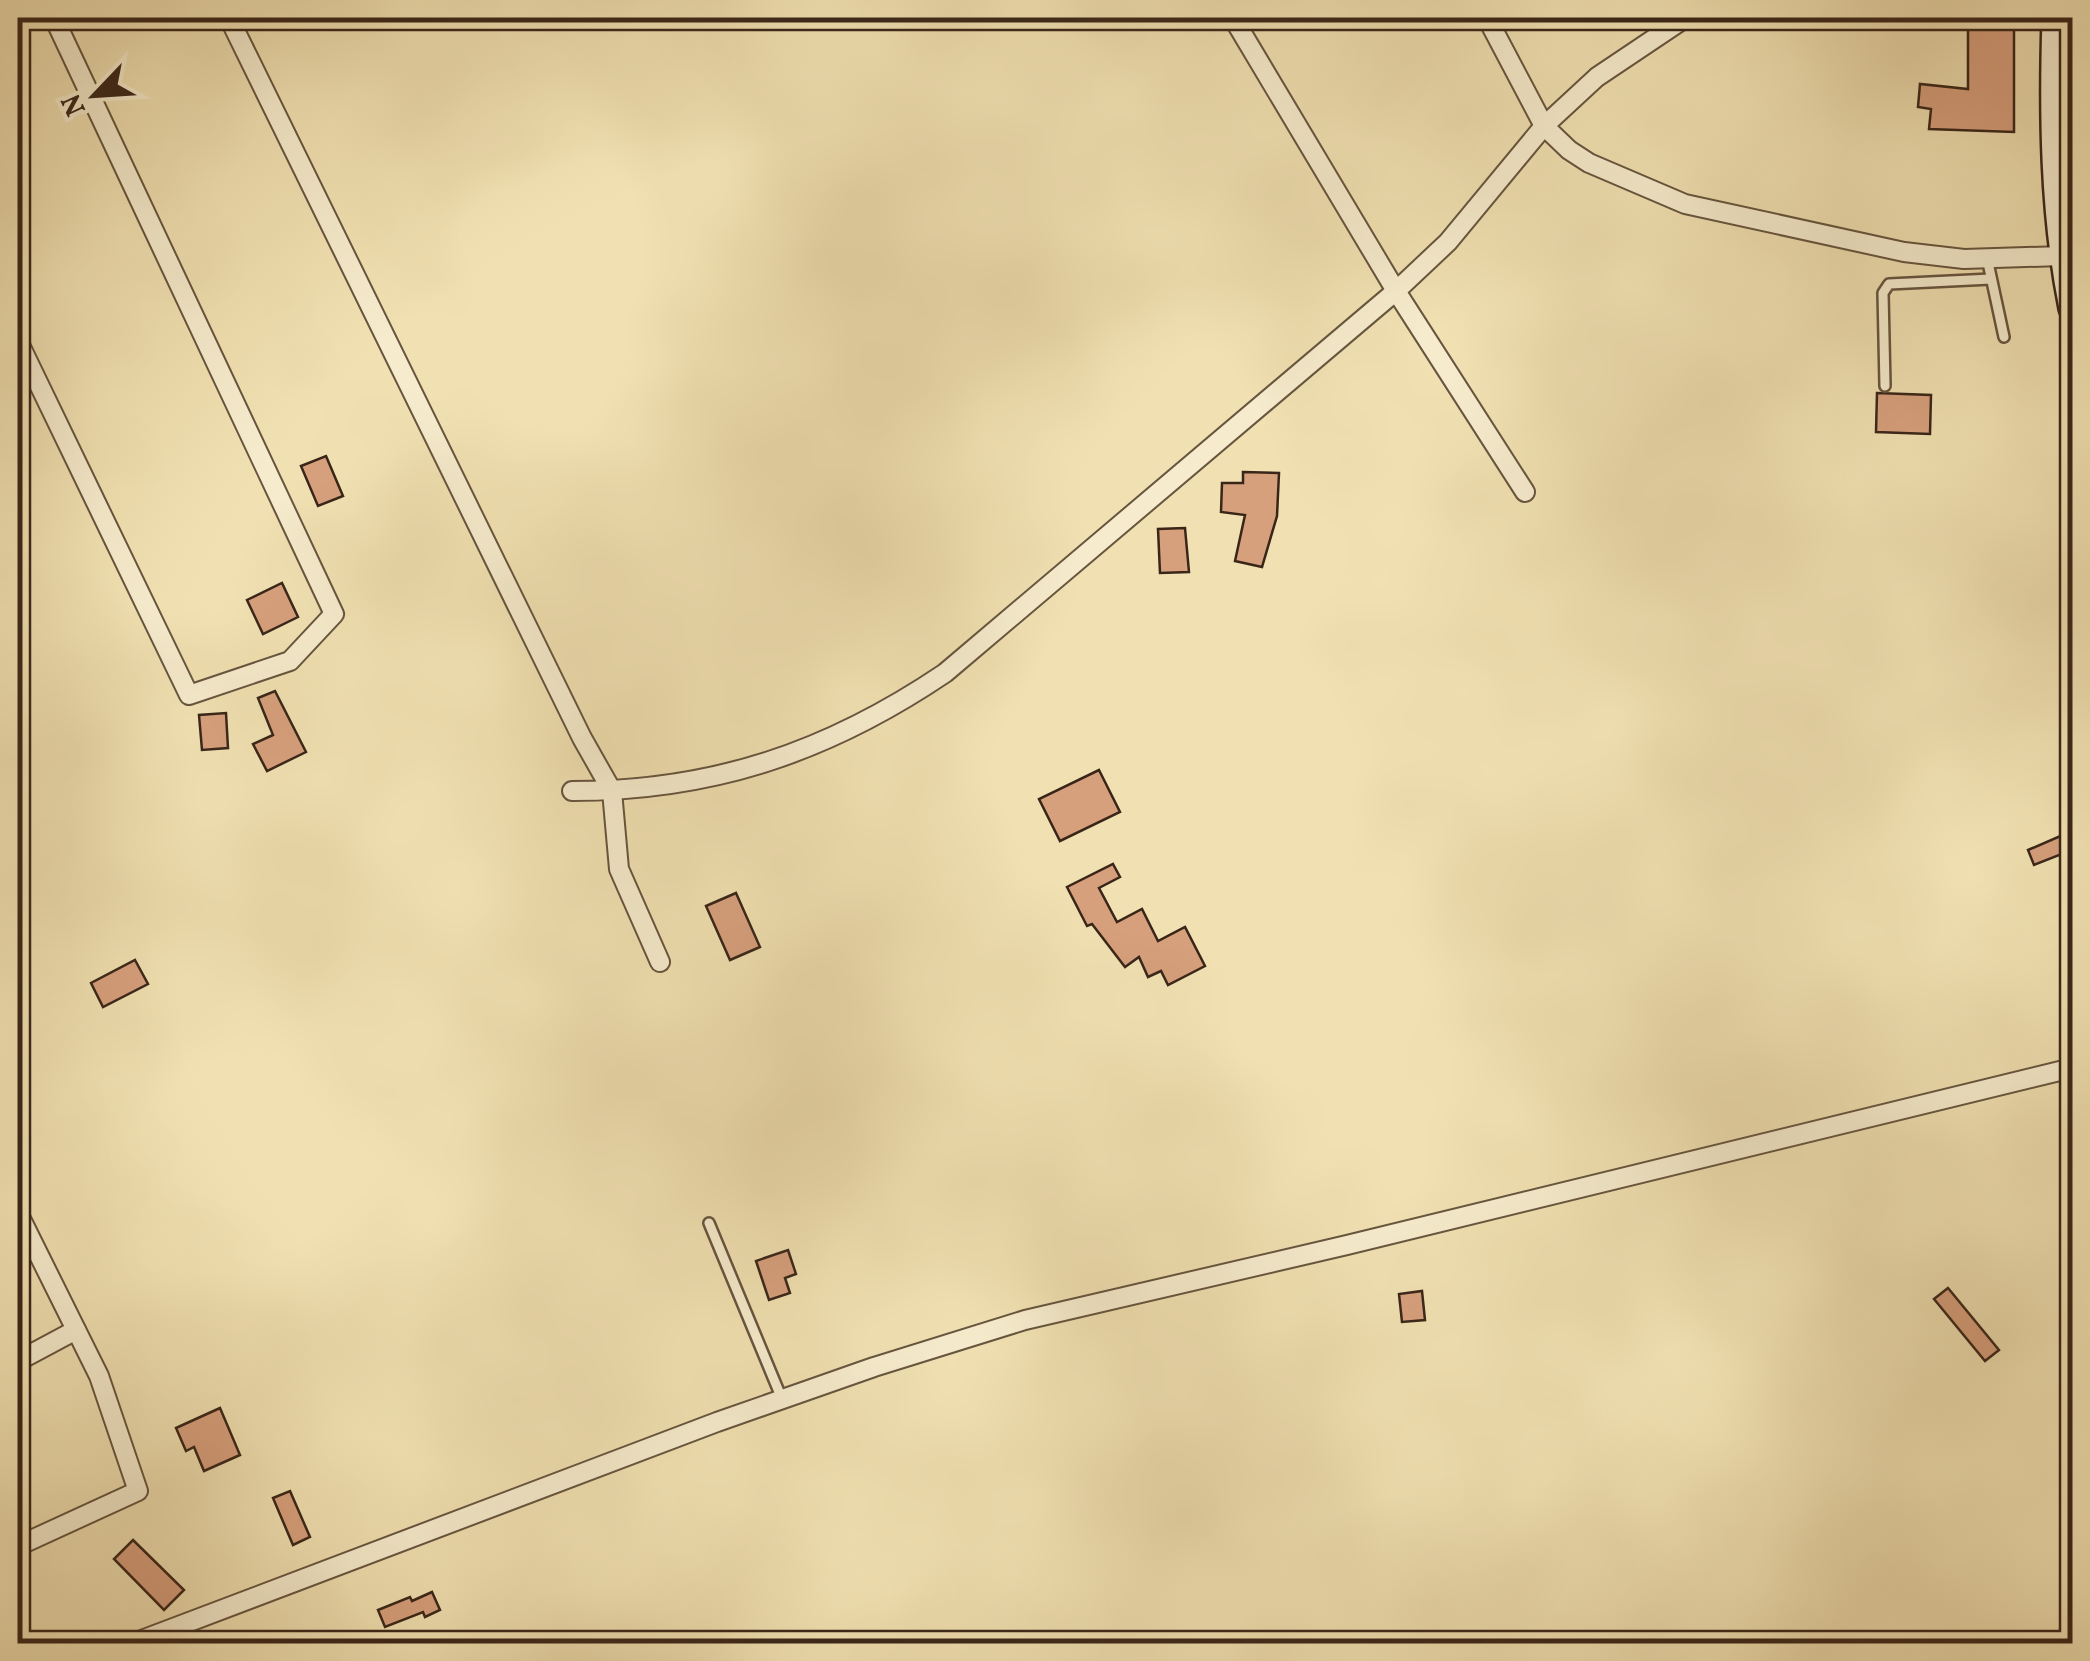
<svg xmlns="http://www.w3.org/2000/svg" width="2090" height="1661" viewBox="0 0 2090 1661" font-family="Vollkorn,serif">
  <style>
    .building { fill: #d7a07d; stroke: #392619; stroke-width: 2.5 }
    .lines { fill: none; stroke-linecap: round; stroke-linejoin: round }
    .service-casing { stroke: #67553f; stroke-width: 14 }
    .minor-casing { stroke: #67553f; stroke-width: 22 }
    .secondary-casing { stroke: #392619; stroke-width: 30 }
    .service { stroke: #f6eccd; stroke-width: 9 }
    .minor { stroke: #f6eccd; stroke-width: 18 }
    .secondary { stroke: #f6eccd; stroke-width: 25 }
  </style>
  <rect width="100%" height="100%" fill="#f1e1b2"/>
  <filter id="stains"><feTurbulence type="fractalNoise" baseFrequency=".002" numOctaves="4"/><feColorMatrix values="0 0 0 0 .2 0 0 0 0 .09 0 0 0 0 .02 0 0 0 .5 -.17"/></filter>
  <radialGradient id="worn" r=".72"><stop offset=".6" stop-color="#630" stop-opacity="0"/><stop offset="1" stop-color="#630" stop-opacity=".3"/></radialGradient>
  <g class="building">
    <path d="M 1968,23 L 2014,23 L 2014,132 L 1929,129 L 1931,109 L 1918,107 L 1920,84 L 1968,89 Z"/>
    <path d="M 1877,393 L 1931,395 L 1930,434 L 1876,432 Z"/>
    <path d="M 326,456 L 343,496 L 318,506 L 301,466 Z"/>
    <path d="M 1243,472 L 1279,473 L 1277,516 L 1262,567 L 1235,561 L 1245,515 L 1221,512 L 1222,483 L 1243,483 Z"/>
    <path d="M 1185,528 L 1189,572 L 1160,573 L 1158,529 Z"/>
    <path d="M 282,583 L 298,617 L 263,634 L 247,600 Z"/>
    <path d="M 275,691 L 306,752 L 267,771 L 253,744 L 273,735 L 258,698 Z"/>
    <path d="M 226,713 L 228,748 L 202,750 L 199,715 Z"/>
    <path d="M 1099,770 L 1120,812 L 1060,841 L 1039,799 Z"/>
    <path d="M 2072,831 L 2072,850 L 2034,865 L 2028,850 Z"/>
    <path d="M 1113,864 L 1120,877 L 1099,888 L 1117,922 L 1142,909 L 1158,941 L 1185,927 L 1205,966 L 1168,985 L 1161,971 L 1148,977 L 1139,957 L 1125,967 L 1092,924 L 1087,926 L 1067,887 Z"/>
    <path d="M 736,893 L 760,947 L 730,960 L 706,906 Z"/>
    <path d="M 135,960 L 148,984 L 103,1007 L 91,983 Z"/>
    <path d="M 788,1250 L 796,1274 L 785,1278 L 790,1293 L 769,1300 L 756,1261 Z"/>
    <path d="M 1948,1288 L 1999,1350 L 1985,1361 L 1934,1299 Z"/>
    <path d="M 1422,1291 L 1425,1320 L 1402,1322 L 1399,1294 Z"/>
    <path d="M 220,1408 L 240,1455 L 204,1471 L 194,1447 L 186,1451 L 176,1428 Z"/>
    <path d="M 290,1491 L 310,1537 L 293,1545 L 273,1498 Z"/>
    <path d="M 133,1540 L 184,1590 L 164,1610 L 114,1559 Z"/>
    <path d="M 432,1592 L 440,1610 L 425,1617 L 423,1612 L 385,1627 L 378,1610 L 410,1597 L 412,1601 Z"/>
  </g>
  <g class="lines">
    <defs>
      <g id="service">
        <path d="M 1987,258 L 2004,337"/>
        <path d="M 1885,386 L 1883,293 L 1889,284 L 1991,279"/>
        <path d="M 709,1223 L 782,1399"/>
      </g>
      <g id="minor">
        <path d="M 229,18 L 582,738 L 612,791 L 619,869 L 660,962"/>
        <path d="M 1233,18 L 1396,291 L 1525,492"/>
        <path d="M 1487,18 L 1544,126 L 1569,150 L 1589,163 L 1685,204 L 1904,252 L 1964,259 L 2062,256"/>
        <path d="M 18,341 L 189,695 L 290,661 L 334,614 L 54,18"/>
        <path d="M 572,791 C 713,791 828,752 945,673 L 1396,291 L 1448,242 L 1544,126 L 1597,77 L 1685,18"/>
        <path d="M 18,1213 L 99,1376 L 138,1491 L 18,1546"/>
        <path d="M 18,1361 L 76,1330"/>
        <path d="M 131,1644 L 717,1422 L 874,1367 L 1025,1320 L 1347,1245 L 2072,1068"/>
      </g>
      <path id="secondary" d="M 2055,18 C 2052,113 2053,214 2072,308"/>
    </defs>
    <use href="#service" class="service-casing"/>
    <use href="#minor" class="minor-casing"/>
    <use href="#secondary" class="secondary-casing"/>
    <use href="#service" class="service"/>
    <use href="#minor" class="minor"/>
    <use href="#secondary" class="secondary"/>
  </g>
  <rect width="2090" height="1661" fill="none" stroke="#f1e1b2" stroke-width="60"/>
  <rect x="20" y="20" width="2050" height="1621" fill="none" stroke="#392619" stroke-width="5"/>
  <rect x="30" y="30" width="2030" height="1601" fill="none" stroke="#392619" stroke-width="2.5"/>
  <g transform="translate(95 95) rotate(245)" stroke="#f6eccd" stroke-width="8" paint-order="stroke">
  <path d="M0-8L18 38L0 25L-18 38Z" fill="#392619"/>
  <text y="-15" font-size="28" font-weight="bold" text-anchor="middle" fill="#392619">N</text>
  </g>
  <rect width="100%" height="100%" filter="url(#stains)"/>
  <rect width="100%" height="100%" fill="url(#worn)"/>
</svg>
